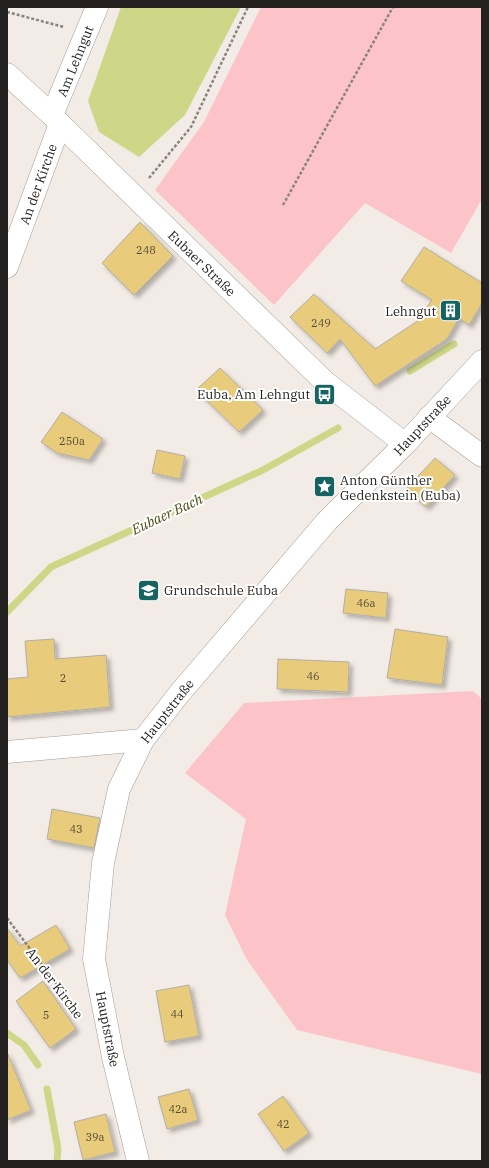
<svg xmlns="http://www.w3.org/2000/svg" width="489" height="1168" viewBox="0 0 489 1168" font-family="'IBM Plex Serif',serif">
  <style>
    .green { fill: #fcc3c9 }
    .water { fill: #cdd787 }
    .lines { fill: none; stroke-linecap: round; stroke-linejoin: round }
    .stream { stroke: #cdd787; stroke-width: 7 }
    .building { fill: #e9cb7c; stroke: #b1aea6; filter: url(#shadow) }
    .minor-casing { stroke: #a59f99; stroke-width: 23 }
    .path { stroke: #888480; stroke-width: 2.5; stroke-dasharray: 3 2; stroke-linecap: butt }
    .minor { stroke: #fff; stroke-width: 22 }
    .labels { text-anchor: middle; stroke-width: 4; stroke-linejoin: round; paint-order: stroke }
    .number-label { font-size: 11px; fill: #554c37 }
    .street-label { font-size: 13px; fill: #242220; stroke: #fff }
    .poi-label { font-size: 13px; fill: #242220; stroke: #fff; text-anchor: end }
    .water-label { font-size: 14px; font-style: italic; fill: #494e13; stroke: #fff }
  </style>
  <defs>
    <filter id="shadow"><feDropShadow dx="3.5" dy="3.5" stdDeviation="2" flood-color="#0004"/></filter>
  </defs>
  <rect width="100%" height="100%" fill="#f3ece6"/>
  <g class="green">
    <path d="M 261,7 L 482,7 L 482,199 L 451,253 L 365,203 L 274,305 L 155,190 L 204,122 Z"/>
    <path d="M 473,691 L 482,699 L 482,1074 L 297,1030 L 247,960 L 225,915 L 246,819 L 185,773 L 244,703 Z"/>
  </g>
  <path class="water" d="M 121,7 L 241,7 L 185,115 L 139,157 L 99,132 L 88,101 Z"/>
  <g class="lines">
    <g class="stream">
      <path d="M 410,371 L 454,344"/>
      <path d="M 7,612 L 51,567 L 263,470 L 338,428"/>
      <path d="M 7,1033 L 24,1045 L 38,1065"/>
      <path d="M 47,1089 L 58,1149 L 57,1161"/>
    </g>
  </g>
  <g class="building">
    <path d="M 140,222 L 173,256 L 134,295 L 102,263 Z"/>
    <path d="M 424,247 L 482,283 L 482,303 L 469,325 L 459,318 L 447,339 L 375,386 L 340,339 L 327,353 L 290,317 L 314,294 L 375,349 L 416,322 L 432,300 L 401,281 Z"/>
    <path d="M 220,368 L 263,410 L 239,432 L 196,390 Z"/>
    <path d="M 62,412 L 103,439 L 89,460 L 57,453 L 41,442 Z"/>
    <path d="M 157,450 L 185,456 L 180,479 L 152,473 Z"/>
    <path d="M 435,458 L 455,475 L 426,507 L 406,489 Z"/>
    <path d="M 346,589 L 388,593 L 386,618 L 343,613 Z"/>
    <path d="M 395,629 L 448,637 L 442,685 L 387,678 Z"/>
    <path d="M 54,639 L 55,659 L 106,655 L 110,707 L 7,717 L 7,679 L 28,677 L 25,641 Z"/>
    <path d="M 278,659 L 349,662 L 348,692 L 277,689 Z"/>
    <path d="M 52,809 L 100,818 L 94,848 L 47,839 Z"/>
    <path d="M 56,925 L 70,949 L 20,978 L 7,960 L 7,928 L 20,946 Z"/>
    <path d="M 43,981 L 76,1029 L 50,1048 L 16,1001 Z"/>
    <path d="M 189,985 L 199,1036 L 165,1042 L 156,991 Z"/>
    <path d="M 7,1052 L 31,1110 L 7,1120 Z"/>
    <path d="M 189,1089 L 198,1120 L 167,1129 L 158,1097 Z"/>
    <path d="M 283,1096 L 309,1133 L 284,1151 L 258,1114 Z"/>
    <path d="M 106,1114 L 115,1152 L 83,1160 L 74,1122 Z"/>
  </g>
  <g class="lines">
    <defs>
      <g id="minor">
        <path d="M 7,74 L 52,115 L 60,124 L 325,382 L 405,444"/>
        <path d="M 52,115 L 97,7"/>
        <path d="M 7,267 L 60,124"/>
        <path d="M 429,417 L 482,456"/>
        <path d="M 7,752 L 143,740"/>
        <path d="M 138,1161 L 113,1057 L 94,959 L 103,863 L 119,789 L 143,740 L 179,694 L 327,521 L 405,444 L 482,361"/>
      </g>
    </defs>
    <use href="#minor" class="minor-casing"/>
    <g class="path">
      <path d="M 7,12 L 64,27"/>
      <path d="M 149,178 L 191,127 L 248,7"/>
      <path d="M 283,205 L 393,7"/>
      <path d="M 7,918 L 81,1017"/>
    </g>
    <use href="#minor" class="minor"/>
  </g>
  <defs>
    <symbol id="building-square" viewBox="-11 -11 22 22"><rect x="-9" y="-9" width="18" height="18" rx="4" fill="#156461" stroke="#fff"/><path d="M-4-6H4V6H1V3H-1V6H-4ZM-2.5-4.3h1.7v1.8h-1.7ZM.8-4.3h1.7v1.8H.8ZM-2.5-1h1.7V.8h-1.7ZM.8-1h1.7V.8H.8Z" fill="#fff"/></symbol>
    <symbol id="bus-square" viewBox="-11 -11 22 22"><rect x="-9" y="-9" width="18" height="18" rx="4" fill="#156461" stroke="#fff"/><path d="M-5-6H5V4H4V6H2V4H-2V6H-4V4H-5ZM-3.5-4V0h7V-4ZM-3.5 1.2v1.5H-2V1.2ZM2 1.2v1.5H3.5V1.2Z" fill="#fff"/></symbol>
    <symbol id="sight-square" viewBox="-11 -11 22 22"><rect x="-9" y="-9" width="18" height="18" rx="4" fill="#156461" stroke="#fff"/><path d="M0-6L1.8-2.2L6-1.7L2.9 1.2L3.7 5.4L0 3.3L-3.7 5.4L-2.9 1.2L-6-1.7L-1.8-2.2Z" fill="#fff"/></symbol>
    <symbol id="school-square" viewBox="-11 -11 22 22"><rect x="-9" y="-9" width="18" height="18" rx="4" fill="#156461" stroke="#fff"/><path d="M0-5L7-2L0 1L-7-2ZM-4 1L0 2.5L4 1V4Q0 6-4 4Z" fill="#fff"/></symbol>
  </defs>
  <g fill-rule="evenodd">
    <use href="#building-square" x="438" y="298" width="25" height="25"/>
    <use href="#bus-square" x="312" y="382" width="25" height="25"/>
    <use href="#sight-square" x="312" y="474" width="25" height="25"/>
    <use href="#school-square" x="136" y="578" width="25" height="25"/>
  </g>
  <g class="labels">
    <g class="number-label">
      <text x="146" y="254">248</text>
      <text x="321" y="327">249</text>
      <text x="72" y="445">250a</text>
      <text x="366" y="607">46a</text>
      <text x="313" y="680">46</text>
      <text x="63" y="682">2</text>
      <text x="76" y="833">43</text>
      <text x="177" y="1018">44</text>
      <text x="46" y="1019">5</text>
      <text x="178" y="1113">42a</text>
      <text x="283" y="1128">42</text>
      <text x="95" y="1141">39a</text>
    </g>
    <g class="street-label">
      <text transform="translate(75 61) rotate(-68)" y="5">Am Lehngut</text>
      <text transform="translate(38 184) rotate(-70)" y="5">An der Kirche</text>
      <text transform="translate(202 263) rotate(44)" y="5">Eubaer Straße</text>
      <text transform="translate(422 425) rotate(-47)" y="5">Hauptstraße</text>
      <text transform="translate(167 711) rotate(-52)" y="5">Hauptstraße</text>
      <text transform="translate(55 983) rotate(53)" y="5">An der Kirche</text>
      <text transform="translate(108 1029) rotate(79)" y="5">Hauptstraße</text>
    </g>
    <g class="poi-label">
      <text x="436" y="316">Lehngut</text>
      <text x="310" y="399">Euba, Am Lehngut</text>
      <text x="340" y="485" text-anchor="start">Anton Günther<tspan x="340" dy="15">Gedenkstein (Euba)</tspan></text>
      <text x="164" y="595" text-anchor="start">Grundschule Euba</text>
    </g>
    <g class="water-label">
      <text transform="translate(167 514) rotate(-25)" y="5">Eubaer Bach</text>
    </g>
  </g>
  <rect width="489" height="1168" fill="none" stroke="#242220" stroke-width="16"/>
</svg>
